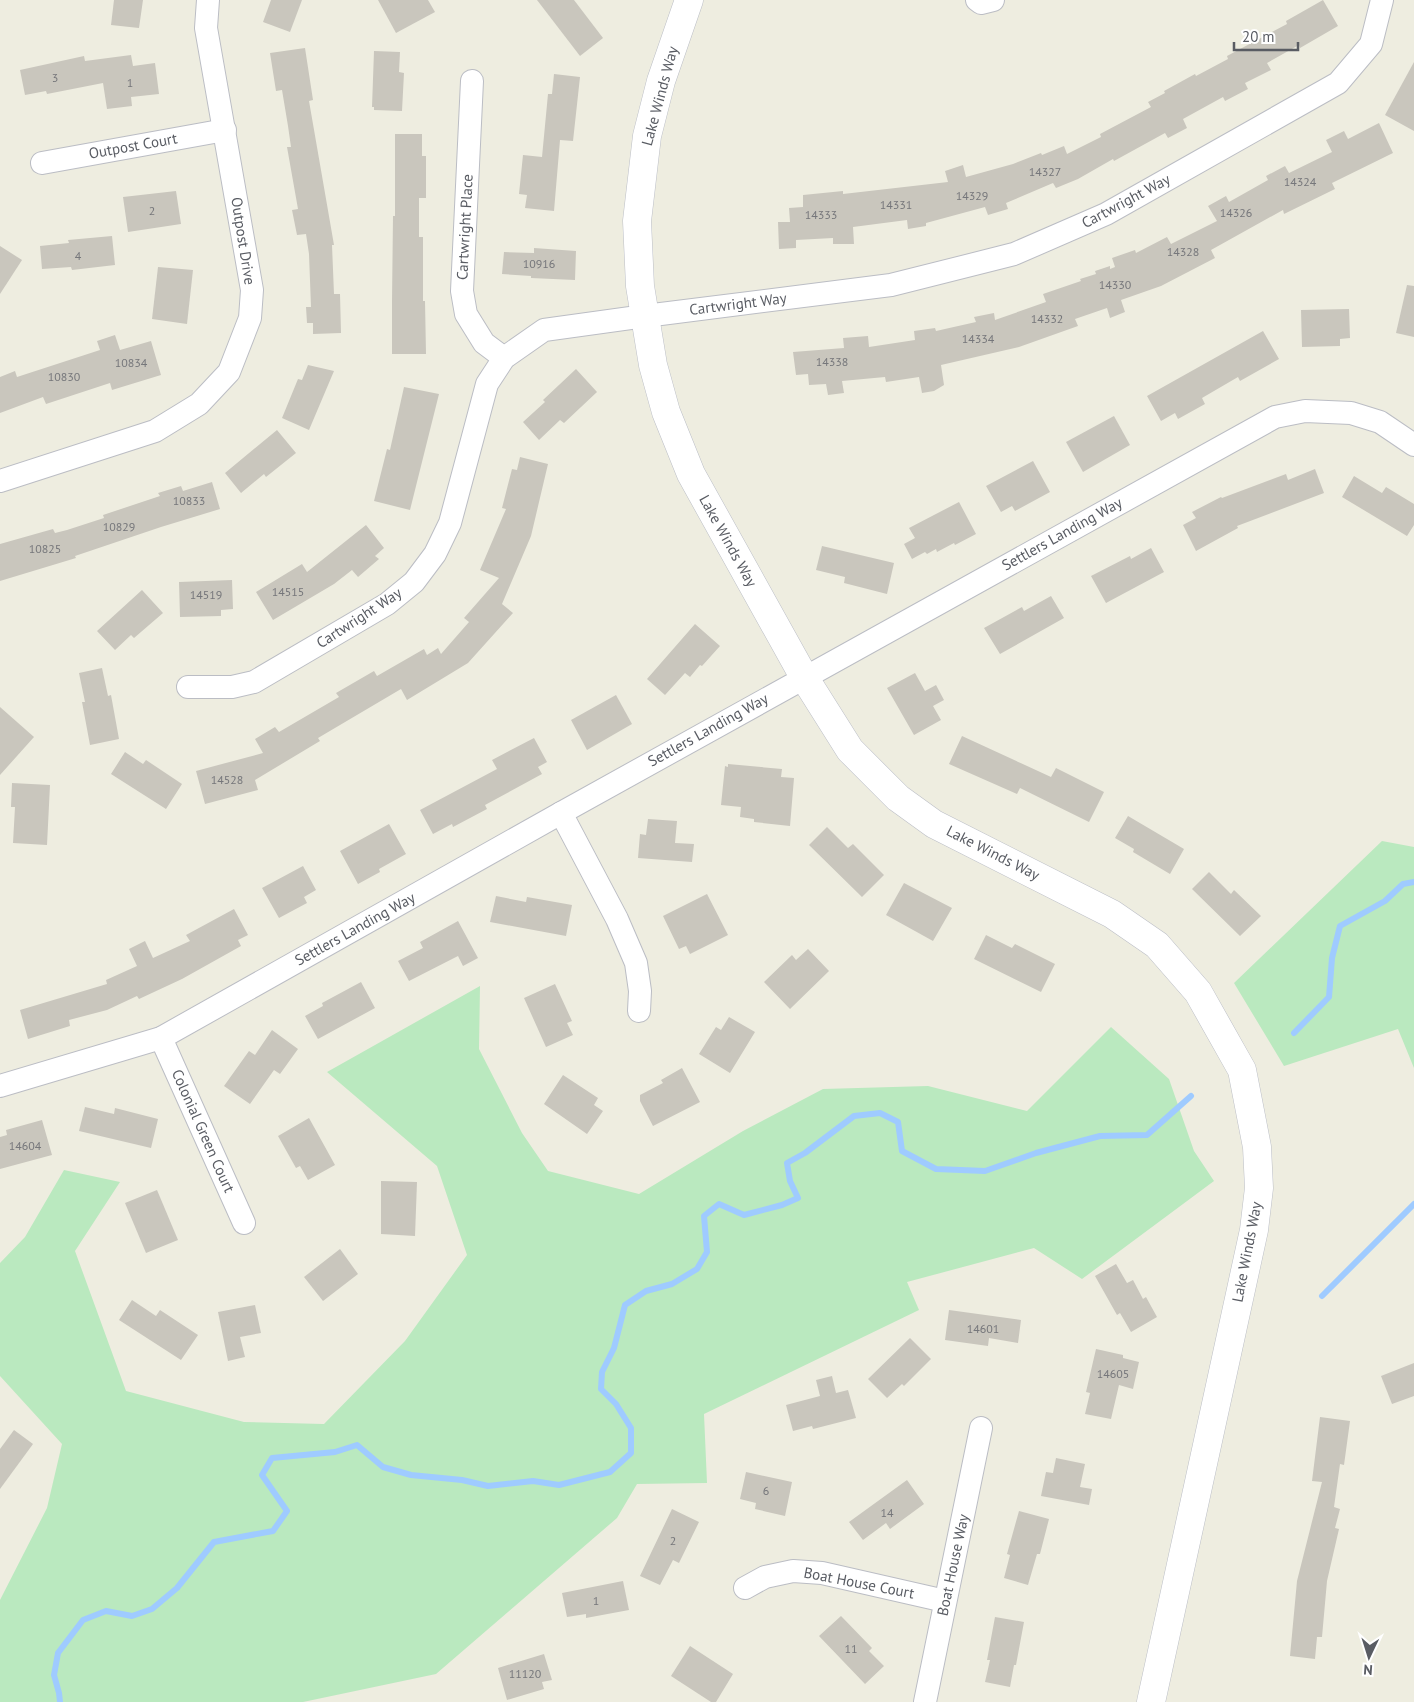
<svg xmlns="http://www.w3.org/2000/svg" width="1414" height="1702" viewBox="0 0 1414 1702" font-family="'PT Sans',sans-serif">
  <style>
    .green { fill: #bae9bf }
    .lines { fill: none; stroke-linecap: round; stroke-linejoin: round }
    .stream { stroke: #9fcbff; stroke-width: 6 }
    .building { fill: #c9c6bd }
    .street-casing { stroke: #bbbdc4; stroke-width: 24 }
    .secondary-casing { stroke: #bbbec6; stroke-width: 29 }
    .street { stroke: #fff; stroke-width: 22 }
    .secondary { stroke: #fff; stroke-width: 28 }
    .labels { text-anchor: middle; stroke-width: 4; stroke-linejoin: round; paint-order: stroke }
    .number-label { font-size: 12px; fill: #75767a }
    .street-label { font-size: 15px; fill: #595c63; stroke: #fff }
  </style>
  <rect width="100%" height="100%" fill="#eeede0"/>
  <g class="green">
    <path d="M 1382,841 L 1414,847 L 1414,1068 L 1398,1029 L 1284,1066 L 1234,983 Z"/>
    <path d="M 480,986 L 479,1049 L 522,1133 L 548,1171 L 639,1194 L 743,1131 L 823,1089 L 928,1086 L 1027,1111 L 1111,1027 L 1169,1079 L 1194,1151 L 1214,1181 L 1082,1279 L 1034,1248 L 907,1282 L 919,1310 L 704,1414 L 707,1483 L 637,1484 L 617,1518 L 436,1674 L 303,1702 L 0,1702 L 0,1600 L 47,1508 L 62,1444 L 0,1376 L 0,1263 L 25,1237 L 64,1170 L 120,1182 L 75,1251 L 126,1391 L 244,1422 L 324,1424 L 405,1341 L 467,1255 L 437,1166 L 327,1072 Z"/>
  </g>
  <g class="lines">
    <g class="stream">
      <path d="M 1294,1033 L 1329,997 L 1332,958 L 1340,926 L 1385,901 L 1403,884 L 1414,882"/>
      <path d="M 1322,1296 L 1414,1204"/>
      <path d="M 60,1702 L 59,1693 L 54,1675 L 58,1653 L 83,1620 L 106,1611 L 132,1616 L 152,1609 L 177,1588 L 214,1542 L 273,1531 L 287,1511 L 262,1475 L 272,1458 L 335,1452 L 357,1445 L 383,1467 L 411,1475 L 462,1480 L 488,1486 L 533,1481 L 559,1485 L 610,1472 L 631,1453 L 631,1428 L 616,1404 L 601,1389 L 602,1372 L 614,1348 L 625,1305 L 646,1291 L 672,1284 L 697,1269 L 707,1252 L 704,1216 L 719,1204 L 744,1215 L 782,1205 L 798,1198 L 790,1181 L 787,1163 L 805,1153 L 854,1116 L 880,1113 L 898,1122 L 902,1151 L 936,1169 L 985,1171 L 1036,1153 L 1100,1136 L 1147,1135 L 1191,1096"/>
    </g>
  </g>
  <g class="building">
    <path d="M 114,0 L 143,0 L 139,28 L 111,25 Z"/>
    <path d="M 271,0 L 302,0 L 290,32 L 263,22 Z"/>
    <path d="M 378,0 L 428,0 L 435,12 L 396,33 Z"/>
    <path d="M 537,0 L 574,0 L 603,38 L 580,56 Z"/>
    <path d="M 1323,0 L 1338,26 L 1300,48 L 1299,45 L 1267,63 L 1271,70 L 1245,83 L 1248,89 L 1225,101 L 1223,97 L 1183,119 L 1187,128 L 1168,138 L 1165,133 L 1114,161 L 1113,159 L 1078,179 L 1056,188 L 1053,183 L 1006,203 L 1008,209 L 988,215 L 985,207 L 926,223 L 926,226 L 908,229 L 907,220 L 853,227 L 854,244 L 833,244 L 833,238 L 796,240 L 796,248 L 779,249 L 778,222 L 790,222 L 789,208 L 803,207 L 803,195 L 843,191 L 843,194 L 948,182 L 945,171 L 963,165 L 966,177 L 1013,164 L 1041,153 L 1042,155 L 1064,146 L 1067,154 L 1101,137 L 1100,134 L 1151,107 L 1148,102 L 1165,93 L 1164,91 L 1195,74 L 1196,76 L 1228,59 L 1227,56 L 1287,24 L 1286,21 Z"/>
    <path d="M 305,48 L 313,100 L 309,101 L 334,245 L 332,245 L 334,294 L 340,294 L 341,333 L 313,334 L 313,323 L 307,323 L 306,307 L 311,307 L 309,254 L 306,234 L 297,235 L 292,210 L 298,209 L 287,147 L 291,147 L 288,126 L 282,90 L 276,91 L 270,53 Z"/>
    <path d="M 374,51 L 400,52 L 399,72 L 404,73 L 402,111 L 374,110 L 374,107 L 372,107 Z"/>
    <path d="M 131,55 L 133,66 L 155,63 L 159,94 L 131,97 L 132,106 L 107,109 L 103,83 L 47,94 L 46,91 L 25,95 L 20,70 L 84,56 L 85,61 Z"/>
    <path d="M 1414,62 L 1414,131 L 1385,115 Z"/>
    <path d="M 554,74 L 580,77 L 573,141 L 560,140 L 554,211 L 525,208 L 527,195 L 519,194 L 523,155 L 542,157 L 548,94 L 552,94 Z"/>
    <path d="M 1379,123 L 1393,153 L 1332,183 L 1335,189 L 1284,214 L 1283,210 L 1211,250 L 1215,258 L 1161,286 L 1121,300 L 1125,312 L 1110,318 L 1107,308 L 1075,319 L 1078,326 L 1019,347 L 941,365 L 944,385 L 934,391 L 922,393 L 919,377 L 886,382 L 885,377 L 842,381 L 844,393 L 828,395 L 826,384 L 809,385 L 808,374 L 796,375 L 793,352 L 844,348 L 843,338 L 868,336 L 869,347 L 915,340 L 914,331 L 935,328 L 936,331 L 976,322 L 974,317 L 994,313 L 995,320 L 1046,302 L 1043,294 L 1081,281 L 1080,279 L 1096,274 L 1095,271 L 1110,266 L 1110,269 L 1115,267 L 1112,258 L 1135,250 L 1136,253 L 1167,237 L 1171,244 L 1217,221 L 1208,206 L 1226,196 L 1229,202 L 1268,180 L 1266,176 L 1285,166 L 1289,173 L 1332,152 L 1326,140 L 1344,131 L 1348,139 Z"/>
    <path d="M 395,134 L 422,134 L 422,156 L 426,156 L 426,198 L 419,198 L 419,237 L 423,237 L 423,301 L 425,301 L 426,354 L 392,354 L 392,302 L 393,216 L 395,216 Z"/>
    <path d="M 176,191 L 181,224 L 128,232 L 123,197 Z"/>
    <path d="M 112,236 L 115,265 L 72,270 L 71,267 L 42,269 L 40,246 L 69,243 L 68,240 Z"/>
    <path d="M 0,246 L 22,260 L 0,294 Z"/>
    <path d="M 534,248 L 576,251 L 575,280 L 531,278 L 531,276 L 502,274 L 504,252 L 534,253 Z"/>
    <path d="M 158,267 L 193,270 L 187,324 L 152,319 Z"/>
    <path d="M 1407,285 L 1414,286 L 1414,337 L 1396,333 Z"/>
    <path d="M 1349,309 L 1350,338 L 1340,339 L 1340,346 L 1302,347 L 1301,310 Z"/>
    <path d="M 1263,331 L 1279,359 L 1240,381 L 1238,377 L 1202,398 L 1205,404 L 1178,419 L 1175,413 L 1161,421 L 1147,396 Z"/>
    <path d="M 115,335 L 120,350 L 151,341 L 161,375 L 112,390 L 110,383 L 46,404 L 43,397 L 0,413 L 0,377 L 15,371 L 17,377 L 100,350 L 97,341 Z"/>
    <path d="M 308,365 L 334,371 L 309,430 L 282,418 L 298,379 L 302,380 Z"/>
    <path d="M 576,369 L 597,392 L 564,423 L 560,420 L 539,440 L 523,422 L 545,402 L 543,400 Z"/>
    <path d="M 404,387 L 439,394 L 410,510 L 374,501 L 387,449 L 390,450 Z"/>
    <path d="M 1114,416 L 1130,445 L 1083,472 L 1066,442 Z"/>
    <path d="M 277,430 L 296,453 L 266,477 L 264,474 L 241,493 L 225,473 Z"/>
    <path d="M 520,457 L 548,464 L 531,536 L 502,604 L 513,613 L 468,663 L 407,700 L 401,689 L 318,738 L 320,741 L 255,780 L 258,790 L 205,804 L 196,771 L 263,753 L 255,739 L 275,727 L 279,732 L 339,697 L 336,693 L 374,671 L 377,676 L 424,649 L 427,655 L 438,648 L 441,654 L 469,622 L 464,618 L 499,578 L 480,570 L 506,509 L 502,508 L 512,469 L 517,470 Z"/>
    <path d="M 1033,461 L 1050,492 L 1015,511 L 1012,506 L 1001,512 L 986,486 Z"/>
    <path d="M 1315,469 L 1324,493 L 1237,526 L 1238,528 L 1196,551 L 1183,525 L 1196,518 L 1192,512 L 1221,497 L 1222,498 L 1286,474 L 1288,480 Z"/>
    <path d="M 1354,476 L 1382,493 L 1386,487 L 1414,504 L 1414,525 L 1407,536 L 1342,497 Z"/>
    <path d="M 212,482 L 220,509 L 161,527 L 75,556 L 76,558 L 0,581 L 0,544 L 53,529 L 55,533 L 67,530 L 104,518 L 103,515 L 160,496 L 158,493 L 181,486 L 183,491 Z"/>
    <path d="M 959,502 L 976,534 L 955,545 L 954,543 L 937,552 L 936,549 L 927,554 L 925,552 L 912,559 L 904,544 L 915,538 L 909,528 Z"/>
    <path d="M 366,525 L 384,548 L 375,556 L 379,559 L 358,577 L 352,570 L 334,584 L 273,620 L 256,592 L 302,564 L 307,572 Z"/>
    <path d="M 822,546 L 894,563 L 887,594 L 844,583 L 845,577 L 816,570 Z"/>
    <path d="M 1151,548 L 1164,572 L 1106,603 L 1091,576 L 1130,556 L 1131,559 Z"/>
    <path d="M 232,580 L 233,609 L 221,610 L 221,616 L 180,617 L 179,582 Z"/>
    <path d="M 142,590 L 163,613 L 134,638 L 131,635 L 115,650 L 97,631 Z"/>
    <path d="M 1051,596 L 1064,618 L 1000,654 L 984,628 L 1022,607 L 1024,611 Z"/>
    <path d="M 695,624 L 720,646 L 702,666 L 700,665 L 690,677 L 685,673 L 665,695 L 647,679 Z"/>
    <path d="M 102,668 L 108,696 L 111,695 L 119,739 L 90,745 L 82,702 L 85,702 L 79,673 Z"/>
    <path d="M 915,673 L 925,691 L 936,685 L 944,700 L 933,706 L 941,720 L 914,735 L 887,688 Z"/>
    <path d="M 616,695 L 632,724 L 587,750 L 571,720 Z"/>
    <path d="M 0,707 L 34,737 L 0,775 Z"/>
    <path d="M 962,736 L 1051,777 L 1056,768 L 1104,792 L 1089,822 L 1020,788 L 1017,794 L 949,764 Z"/>
    <path d="M 534,738 L 547,762 L 538,767 L 542,774 L 485,805 L 487,809 L 453,827 L 452,824 L 433,834 L 420,810 L 497,769 L 492,760 Z"/>
    <path d="M 125,752 L 143,764 L 146,760 L 182,784 L 166,809 L 111,774 Z"/>
    <path d="M 728,764 L 782,769 L 781,777 L 794,778 L 790,826 L 754,822 L 754,819 L 740,817 L 741,807 L 721,805 L 725,766 L 728,767 Z"/>
    <path d="M 12,783 L 50,785 L 47,845 L 13,843 L 15,807 L 11,807 Z"/>
    <path d="M 1128,816 L 1184,849 L 1170,874 L 1133,852 L 1134,849 L 1115,838 Z"/>
    <path d="M 648,819 L 677,821 L 675,843 L 694,844 L 692,862 L 638,858 L 640,834 L 646,835 Z"/>
    <path d="M 389,824 L 406,854 L 379,869 L 380,872 L 358,884 L 340,851 Z"/>
    <path d="M 827,827 L 848,848 L 853,844 L 884,875 L 862,897 L 809,845 Z"/>
    <path d="M 303,866 L 316,890 L 304,897 L 307,903 L 279,918 L 262,888 Z"/>
    <path d="M 1209,872 L 1231,894 L 1234,890 L 1261,916 L 1240,936 L 1192,889 Z"/>
    <path d="M 904,883 L 952,908 L 933,941 L 886,915 Z"/>
    <path d="M 707,894 L 728,935 L 690,954 L 686,946 L 679,949 L 663,916 Z"/>
    <path d="M 496,896 L 526,902 L 527,897 L 572,905 L 566,936 L 490,922 Z"/>
    <path d="M 234,909 L 248,935 L 238,940 L 241,946 L 182,979 L 139,999 L 137,996 L 107,1010 L 69,1020 L 70,1026 L 28,1039 L 20,1010 L 107,984 L 106,980 L 137,966 L 129,949 L 145,941 L 153,958 L 190,941 L 186,935 Z"/>
    <path d="M 458,921 L 478,958 L 463,966 L 458,956 L 409,981 L 398,961 L 423,948 L 420,942 Z"/>
    <path d="M 986,935 L 1012,948 L 1015,944 L 1055,964 L 1041,992 L 974,959 Z"/>
    <path d="M 808,949 L 829,971 L 790,1009 L 764,982 L 792,955 L 796,960 Z"/>
    <path d="M 361,982 L 375,1008 L 318,1039 L 305,1016 L 323,1006 L 322,1003 Z"/>
    <path d="M 555,984 L 572,1021 L 567,1023 L 573,1035 L 546,1047 L 524,998 Z"/>
    <path d="M 729,1017 L 755,1032 L 730,1073 L 699,1054 L 716,1027 L 721,1030 Z"/>
    <path d="M 272,1030 L 298,1049 L 280,1074 L 274,1070 L 250,1104 L 224,1086 L 249,1051 L 255,1055 Z"/>
    <path d="M 682,1068 L 700,1102 L 653,1126 L 640,1101 L 640,1095 L 663,1083 L 661,1080 Z"/>
    <path d="M 563,1075 L 598,1098 L 594,1105 L 603,1111 L 587,1134 L 544,1104 Z"/>
    <path d="M 85,1107 L 114,1114 L 115,1108 L 158,1119 L 151,1148 L 79,1131 Z"/>
    <path d="M 309,1118 L 335,1165 L 308,1180 L 300,1166 L 296,1168 L 278,1136 Z"/>
    <path d="M 42,1120 L 52,1155 L 0,1169 L 0,1137 L 7,1135 L 6,1130 Z"/>
    <path d="M 381,1181 L 417,1182 L 415,1236 L 381,1234 Z"/>
    <path d="M 157,1190 L 178,1240 L 146,1253 L 125,1203 Z"/>
    <path d="M 340,1249 L 358,1274 L 323,1301 L 304,1277 Z"/>
    <path d="M 1116,1264 L 1127,1283 L 1133,1280 L 1143,1299 L 1146,1297 L 1157,1317 L 1131,1332 L 1120,1313 L 1117,1315 L 1095,1276 Z"/>
    <path d="M 132,1300 L 156,1316 L 160,1310 L 198,1335 L 181,1360 L 119,1320 Z"/>
    <path d="M 255,1305 L 261,1333 L 240,1337 L 245,1357 L 228,1361 L 218,1312 Z"/>
    <path d="M 949,1310 L 1021,1320 L 1018,1343 L 989,1338 L 988,1346 L 945,1340 Z"/>
    <path d="M 910,1338 L 931,1359 L 904,1386 L 902,1384 L 887,1398 L 868,1379 Z"/>
    <path d="M 1096,1349 L 1123,1355 L 1123,1358 L 1139,1362 L 1133,1389 L 1119,1385 L 1111,1419 L 1085,1414 L 1090,1393 L 1086,1392 Z"/>
    <path d="M 1414,1363 L 1414,1396 L 1392,1404 L 1381,1376 Z"/>
    <path d="M 832,1376 L 836,1393 L 848,1390 L 856,1418 L 813,1429 L 812,1426 L 793,1431 L 786,1405 L 820,1396 L 816,1380 Z"/>
    <path d="M 1320,1417 L 1350,1421 L 1344,1465 L 1340,1464 L 1334,1507 L 1340,1509 L 1335,1528 L 1339,1529 L 1327,1581 L 1322,1637 L 1317,1637 L 1315,1659 L 1290,1656 L 1297,1581 L 1322,1482 L 1312,1481 Z"/>
    <path d="M 14,1430 L 33,1444 L 0,1489 L 0,1449 Z"/>
    <path d="M 1056,1458 L 1085,1464 L 1080,1487 L 1092,1489 L 1089,1505 L 1041,1496 L 1046,1472 L 1053,1473 Z"/>
    <path d="M 746,1472 L 792,1482 L 785,1516 L 755,1509 L 756,1503 L 740,1499 Z"/>
    <path d="M 907,1480 L 924,1504 L 890,1529 L 886,1523 L 863,1540 L 849,1522 Z"/>
    <path d="M 672,1509 L 699,1522 L 679,1563 L 673,1560 L 660,1585 L 640,1576 Z"/>
    <path d="M 1019,1511 L 1049,1519 L 1040,1554 L 1037,1554 L 1028,1585 L 1004,1578 L 1010,1555 L 1007,1554 Z"/>
    <path d="M 623,1581 L 629,1610 L 586,1618 L 586,1614 L 567,1617 L 562,1593 Z"/>
    <path d="M 841,1616 L 872,1648 L 869,1651 L 884,1666 L 865,1684 L 819,1636 Z"/>
    <path d="M 995,1617 L 1024,1622 L 1016,1665 L 1014,1665 L 1010,1687 L 985,1682 L 990,1660 L 987,1660 Z"/>
    <path d="M 690,1646 L 733,1674 L 716,1702 L 711,1702 L 671,1676 Z"/>
    <path d="M 544,1654 L 552,1680 L 542,1682 L 544,1689 L 507,1700 L 498,1668 Z"/>
  </g>
  <g class="lines">
    <defs>
      <g id="street">
        <path d="M 977,0 L 981,3 L 993,0"/>
        <path d="M 472,81 L 462,291 L 466,314 L 484,343 L 504,358"/>
        <path d="M 42,163 L 225,130"/>
        <path d="M 0,481 L 155,431 L 199,404 L 229,372 L 250,318 L 252,290 L 206,28 L 208,0"/>
        <path d="M 188,687 L 232,687 L 254,682 L 387,604 L 414,582 L 435,554 L 450,523 L 487,384 L 504,358 L 544,330 L 645,316 L 891,285 L 1014,254 L 1106,214 L 1338,83 L 1371,44 L 1382,0"/>
        <path d="M 561,813 L 617,919 L 636,963 L 640,991 L 639,1011"/>
        <path d="M 161,1038 L 244,1223"/>
        <path d="M 0,1086 L 161,1038 L 561,813 L 1275,417 L 1305,411 L 1351,413 L 1380,422 L 1414,445"/>
        <path d="M 745,1588 L 765,1577 L 793,1571 L 822,1573 L 945,1601"/>
        <path d="M 925,1702 L 981,1428"/>
      </g>
      <path id="secondary" d="M 689,0 L 661,81 L 647,136 L 637,221 L 640,286 L 653,365 L 666,412 L 691,474 L 804,677 L 850,750 L 898,798 L 934,824 L 1112,914 L 1157,945 L 1198,992 L 1242,1070 L 1257,1147 L 1259,1188 L 1254,1230 L 1151,1702"/>
    </defs>
    <use href="#street" class="street-casing"/>
    <use href="#secondary" class="secondary-casing"/>
    <use href="#street" class="street"/>
    <use href="#secondary" class="secondary"/>
  </g>
  <g class="labels">
    <g class="number-label">
      <text x="55" y="82">3</text>
      <text x="130" y="87">1</text>
      <text x="1045" y="176">14327</text>
      <text x="1300" y="186">14324</text>
      <text x="972" y="200">14329</text>
      <text x="896" y="209">14331</text>
      <text x="152" y="215">2</text>
      <text x="1236" y="217">14326</text>
      <text x="821" y="219">14333</text>
      <text x="1183" y="256">14328</text>
      <text x="78" y="260">4</text>
      <text x="539" y="268">10916</text>
      <text x="1115" y="289">14330</text>
      <text x="1047" y="323">14332</text>
      <text x="978" y="343">14334</text>
      <text x="832" y="366">14338</text>
      <text x="131" y="367">10834</text>
      <text x="64" y="381">10830</text>
      <text x="189" y="505">10833</text>
      <text x="119" y="531">10829</text>
      <text x="45" y="553">10825</text>
      <text x="288" y="596">14515</text>
      <text x="206" y="599">14519</text>
      <text x="227" y="784">14528</text>
      <text x="25" y="1150">14604</text>
      <text x="983" y="1333">14601</text>
      <text x="1113" y="1378">14605</text>
      <text x="766" y="1495">6</text>
      <text x="887" y="1517">14</text>
      <text x="673" y="1545">2</text>
      <text x="596" y="1605">1</text>
      <text x="851" y="1653">11</text>
      <text x="525" y="1678">11120</text>
    </g>
    <g class="street-label">
      <text transform="translate(660 96) rotate(-75)" y="5">Lake Winds Way</text>
      <text transform="translate(133 146) rotate(-10)" y="5">Outpost Court</text>
      <text transform="translate(1126 201) rotate(-28)" y="5">Cartwright Way</text>
      <text transform="translate(465 227) rotate(-87)" y="5">Cartwright Place</text>
      <text transform="translate(243 241) rotate(81)" y="5">Outpost Drive</text>
      <text transform="translate(738 304) rotate(-7)" y="5">Cartwright Way</text>
      <text transform="translate(1062 534) rotate(-29)" y="5">Settlers Landing Way</text>
      <text transform="translate(728 541) rotate(61)" y="5">Lake Winds Way</text>
      <text transform="translate(359 618) rotate(-33)" y="5">Cartwright Way</text>
      <text transform="translate(708 730) rotate(-29)" y="5">Settlers Landing Way</text>
      <text transform="translate(993 853) rotate(27)" y="5">Lake Winds Way</text>
      <text transform="translate(355 929) rotate(-29)" y="5">Settlers Landing Way</text>
      <text transform="translate(203 1131) rotate(66)" y="5">Colonial Green Court</text>
      <text transform="translate(1247 1252) rotate(-79)" y="5">Lake Winds Way</text>
      <text transform="translate(953 1565) rotate(-78)" y="5">Boat House Way</text>
      <text transform="translate(859 1583) rotate(11)" y="5">Boat House Court</text>
    </g>
  </g>
  <g transform="translate(1369 1657) rotate(184)" stroke="#ffffff" stroke-width="4" paint-order="stroke">
  <path d="M0-4L9 19L0 12L-9 19Z" fill="#595c63"/>
  <text y="-8" font-size="14" font-weight="bold" text-anchor="middle" fill="#595c63">N</text>
  </g>
  <path d="M1234 42v8h64v-8" fill="none" stroke="#595c63" stroke-width="2.5"/>
  <text x="1242" y="42" font-size="15" fill="#595c63" stroke="#ffffff" stroke-width="4" paint-order="stroke">20 m</text>
</svg>
